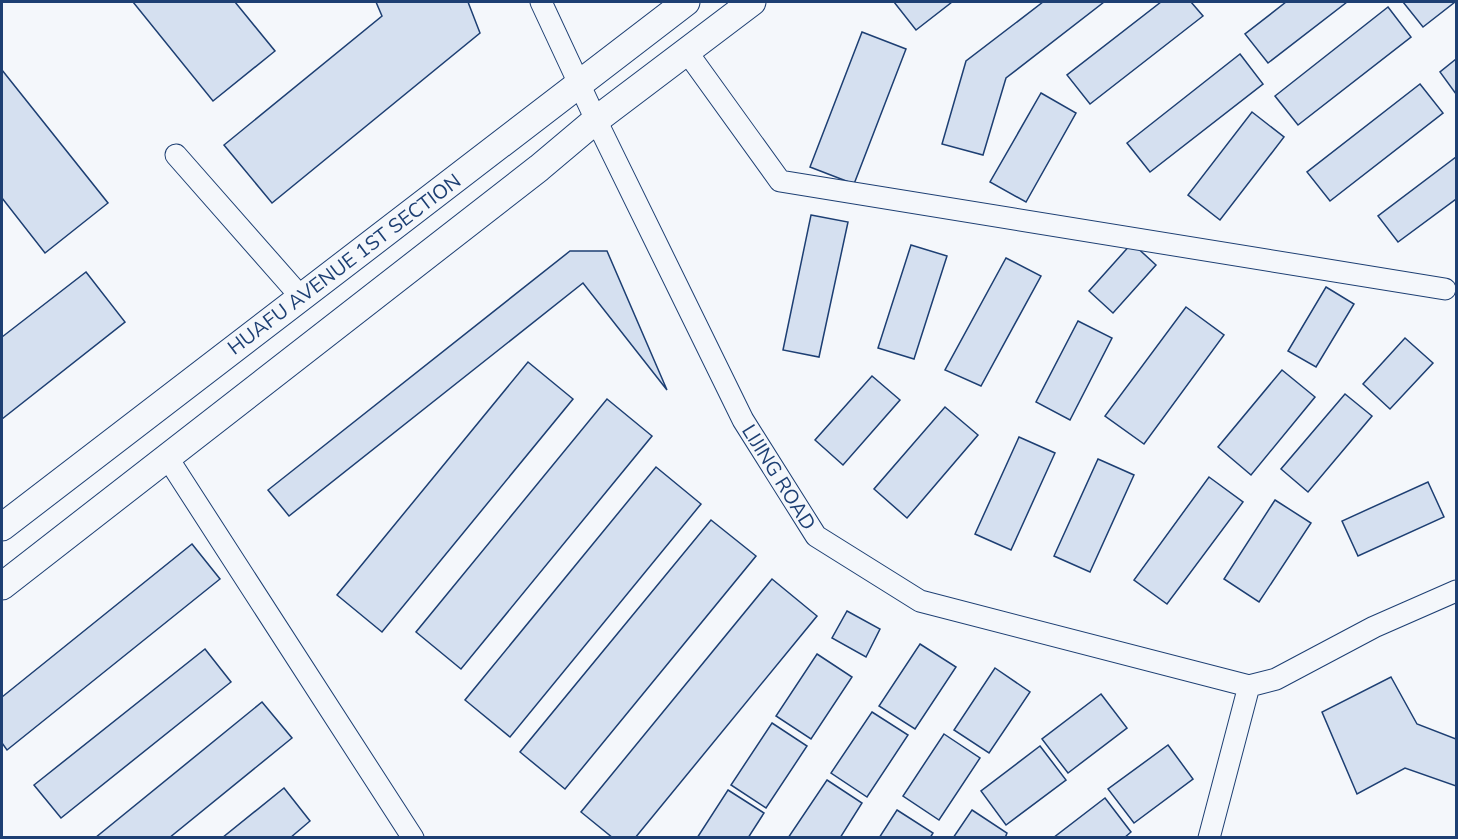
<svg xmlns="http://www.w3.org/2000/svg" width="1458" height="839" viewBox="0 0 1458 839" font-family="'Nunito Sans',sans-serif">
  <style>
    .building { fill: #d5e0f0; stroke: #1d3f73; stroke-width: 1.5 }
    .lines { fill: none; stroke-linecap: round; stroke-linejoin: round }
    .minor-casing { stroke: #1d3f73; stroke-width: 23 }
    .major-casing { stroke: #1d3f73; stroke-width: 29 }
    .minor { stroke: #f4f7fb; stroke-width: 21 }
    .major { stroke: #f4f7fb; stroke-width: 27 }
    .labels { text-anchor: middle; stroke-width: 4.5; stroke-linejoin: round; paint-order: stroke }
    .street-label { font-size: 20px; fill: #1d3f73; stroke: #f4f7fb }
  </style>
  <rect width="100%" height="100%" fill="#f4f7fb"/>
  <g class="building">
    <path d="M 133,2 L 235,2 L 275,51 L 213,101 Z"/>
    <path d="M 376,2 L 468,2 L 480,33 L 272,203 L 224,145 L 382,16 Z"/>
    <path d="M 894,2 L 952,2 L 916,30 Z"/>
    <path d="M 1043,2 L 1104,2 L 1006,78 L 983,155 L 942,144 L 966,61 Z"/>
    <path d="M 1161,2 L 1191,2 L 1203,16 L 1090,104 L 1067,75 Z"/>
    <path d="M 1286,2 L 1347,2 L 1268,63 L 1245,34 Z"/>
    <path d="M 1403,2 L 1455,2 L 1423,27 Z"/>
    <path d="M 1388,7 L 1411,37 L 1298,125 L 1275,96 Z"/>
    <path d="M 862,32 L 906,49 L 854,184 L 810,167 Z"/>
    <path d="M 1240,54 L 1263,84 L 1150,172 L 1127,143 Z"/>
    <path d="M 1456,59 L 1456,94 L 1440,72 Z"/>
    <path d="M 2,70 L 108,203 L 45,253 L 2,198 Z"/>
    <path d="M 1420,84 L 1443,113 L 1330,201 L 1307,172 Z"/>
    <path d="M 1041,93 L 1076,113 L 1026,202 L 990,182 Z"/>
    <path d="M 1252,112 L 1284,137 L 1220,220 L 1188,195 Z"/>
    <path d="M 1456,157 L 1456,199 L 1398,242 L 1378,216 Z"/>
    <path d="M 811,215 L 848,222 L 819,357 L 783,350 Z"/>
    <path d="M 1132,243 L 1156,265 L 1113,313 L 1089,291 Z"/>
    <path d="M 911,245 L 947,256 L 914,359 L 878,348 Z"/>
    <path d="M 570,251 L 607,251 L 667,390 L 583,283 L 289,516 L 268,490 Z"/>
    <path d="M 1006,258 L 1041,276 L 981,386 L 945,370 Z"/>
    <path d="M 86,272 L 125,322 L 2,419 L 2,337 Z"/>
    <path d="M 1326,287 L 1354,304 L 1316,367 L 1288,351 Z"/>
    <path d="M 1186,307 L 1224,335 L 1144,444 L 1105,416 Z"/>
    <path d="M 1078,321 L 1112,338 L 1070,420 L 1036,402 Z"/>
    <path d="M 1405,338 L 1433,363 L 1390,409 L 1363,384 Z"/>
    <path d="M 528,362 L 573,399 L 382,632 L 337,595 Z"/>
    <path d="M 1282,370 L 1315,397 L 1251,475 L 1218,447 Z"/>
    <path d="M 872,376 L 900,400 L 843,465 L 815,440 Z"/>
    <path d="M 1345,394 L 1372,416 L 1308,492 L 1281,469 Z"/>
    <path d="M 607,399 L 652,436 L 461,669 L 416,632 Z"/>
    <path d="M 945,407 L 978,435 L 907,518 L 874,489 Z"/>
    <path d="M 1019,437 L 1055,453 L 1011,550 L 975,534 Z"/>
    <path d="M 1098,459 L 1134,475 L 1090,572 L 1054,556 Z"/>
    <path d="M 656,467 L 701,504 L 510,737 L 465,700 Z"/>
    <path d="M 1209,477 L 1243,502 L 1167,604 L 1134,580 Z"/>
    <path d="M 1428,482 L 1444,517 L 1358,556 L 1342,521 Z"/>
    <path d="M 1275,500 L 1311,523 L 1259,602 L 1224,579 Z"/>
    <path d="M 711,520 L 756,556 L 565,789 L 520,752 Z"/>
    <path d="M 192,544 L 220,579 L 7,750 L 2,743 L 2,697 Z"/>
    <path d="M 772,579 L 817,616 L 635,838 L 613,838 L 581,812 Z"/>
    <path d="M 847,611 L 880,629 L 866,657 L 832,638 Z"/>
    <path d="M 920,644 L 956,667 L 915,729 L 879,706 Z"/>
    <path d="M 205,649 L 231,682 L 61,818 L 34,785 Z"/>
    <path d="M 817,654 L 852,677 L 811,739 L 776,716 Z"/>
    <path d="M 995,668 L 1030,692 L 989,753 L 954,730 Z"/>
    <path d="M 1391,677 L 1417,724 L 1456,739 L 1456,786 L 1405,768 L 1357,794 L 1322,712 Z"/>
    <path d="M 1101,694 L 1127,728 L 1068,773 L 1042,739 Z"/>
    <path d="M 262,702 L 292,738 L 169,838 L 95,838 Z"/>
    <path d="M 872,712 L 908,735 L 867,797 L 831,773 Z"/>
    <path d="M 772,723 L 807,746 L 766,808 L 731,785 Z"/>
    <path d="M 944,734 L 980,758 L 939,820 L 903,796 Z"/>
    <path d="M 1168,745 L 1193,779 L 1134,823 L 1108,789 Z"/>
    <path d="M 1040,746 L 1066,780 L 1006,825 L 981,791 Z"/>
    <path d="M 827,780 L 862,803 L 840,838 L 788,838 Z"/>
    <path d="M 284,788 L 310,821 L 290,838 L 222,838 Z"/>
    <path d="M 728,790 L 764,813 L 748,838 L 697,838 Z"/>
    <path d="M 1105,798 L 1131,832 L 1124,838 L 1053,838 Z"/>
    <path d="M 897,810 L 933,833 L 930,838 L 879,838 Z"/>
    <path d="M 972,810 L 1007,833 L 1005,838 L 953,838 Z"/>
  </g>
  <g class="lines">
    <defs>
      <g id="minor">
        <path d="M 541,2 L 596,120 L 743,420 L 816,536 L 920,601 L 1249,686"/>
        <path d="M 687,52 L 780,181 L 1445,289"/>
        <path d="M 176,155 L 301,297"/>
        <path d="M 167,457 L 413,838"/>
        <path d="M 1209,838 L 1249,686 L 1276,679 L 1374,627 L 1456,591"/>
      </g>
      <g id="major">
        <path d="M 2,527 L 686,2"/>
        <path d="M 2,586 L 539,168 L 596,120 L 752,2"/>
      </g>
    </defs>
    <use href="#minor" class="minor-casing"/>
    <use href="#major" class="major-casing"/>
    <use href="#minor" class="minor"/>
    <use href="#major" class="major"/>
  </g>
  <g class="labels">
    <g class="street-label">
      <text transform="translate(344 264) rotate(-37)" y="7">HUAFU AVENUE 1ST SECTION</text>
      <text transform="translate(779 477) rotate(58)" y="7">LIJING ROAD</text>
    </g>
  </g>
  <rect width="1458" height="839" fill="none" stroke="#1d3f73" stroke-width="6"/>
</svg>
